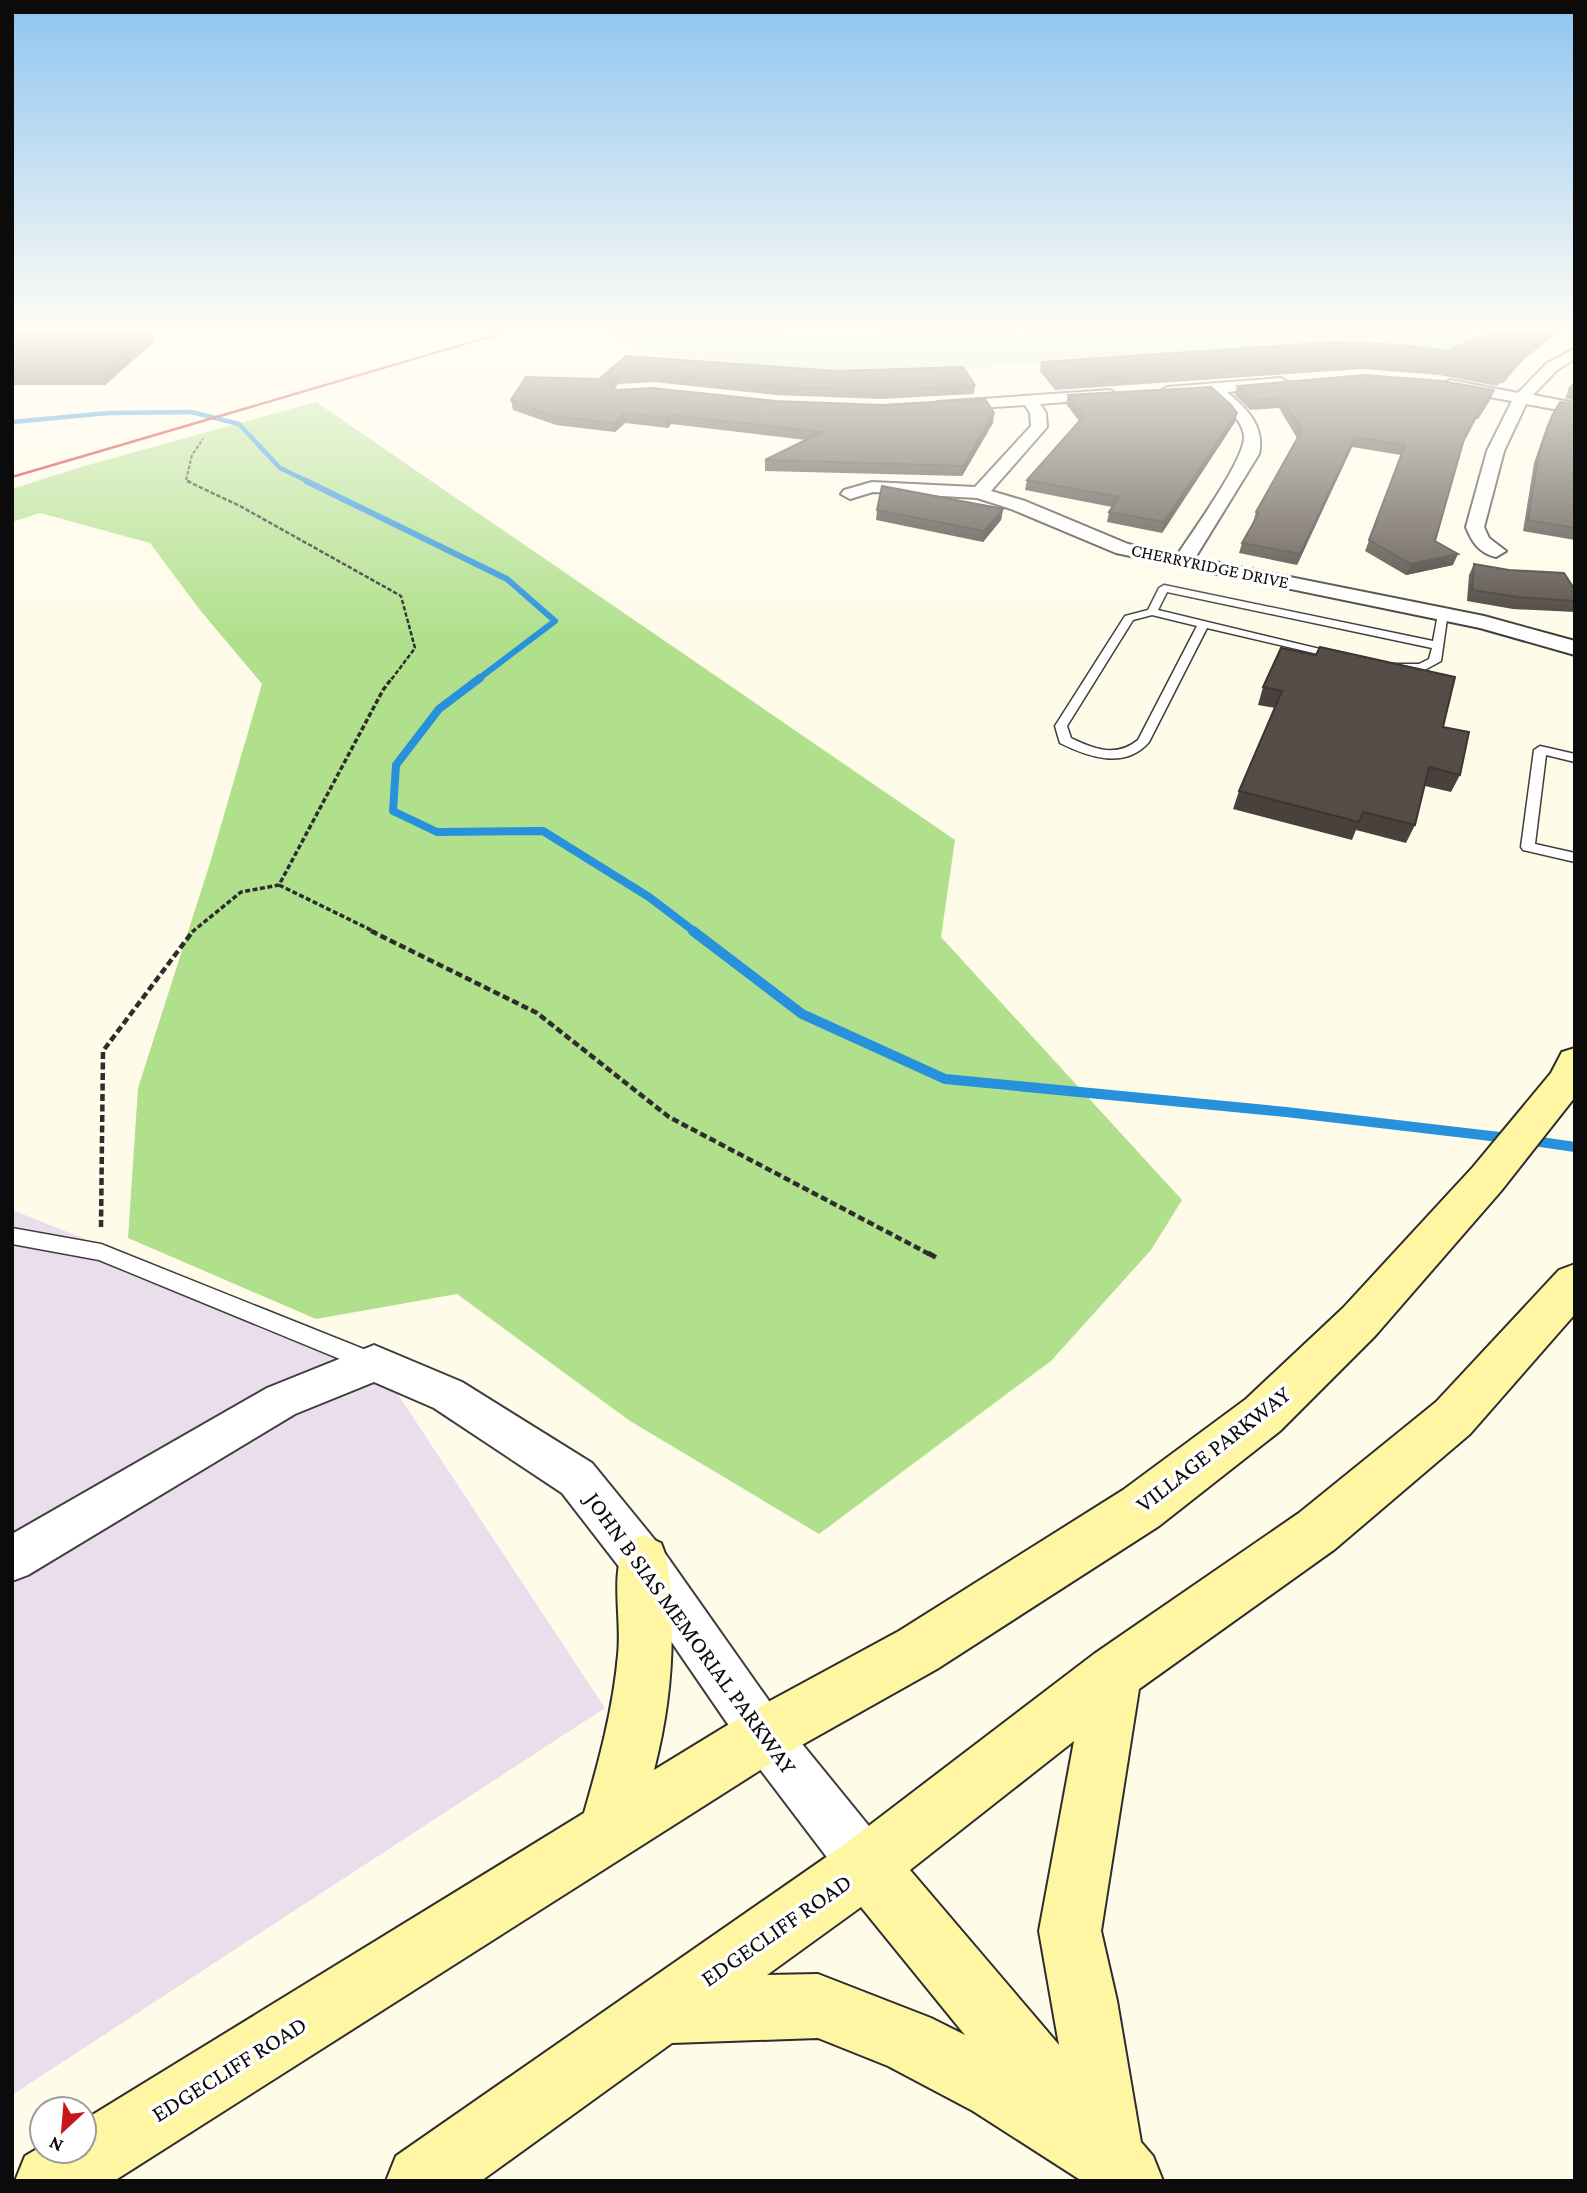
<svg xmlns="http://www.w3.org/2000/svg" width="1587" height="2193" viewBox="0 0 1587 2193" font-family="'Crimson Pro',serif">
  <style>
    .industrial { fill: #eadeec }
    .green { fill: #ceedaf }
    .forest { fill: #b1e08d }
    .lines { fill: none; stroke-linecap: round; stroke-linejoin: round }
    .stream-far3 { stroke: #2791db; stroke-width: 4.5 }
    .stream-far2 { stroke: #2791db; stroke-width: 6 }
    .stream-far1 { stroke: #2791db; stroke-width: 8 }
    .stream { stroke: #2791db; stroke-width: 10 }
    .lane-casing { stroke: #3e3e3e; stroke-width: 3 }
    .street-casing { stroke: #3e3e3e; stroke-width: 4 }
    .secondary-casing { stroke: #2d2d2d; stroke-width: 4 }
    .path-far4 { stroke: #2d2d2d; stroke-width: 2; stroke-dasharray: 3.5 2; stroke-linecap: butt }
    .path-far3 { stroke: #2d2d2d; stroke-width: 2.5; stroke-dasharray: 4.5 2; stroke-linecap: butt }
    .path-far2 { stroke: #2d2d2d; stroke-width: 3.5; stroke-dasharray: 5 2.5; stroke-linecap: butt }
    .path-far1 { stroke: #2d2d2d; stroke-width: 4.5; stroke-dasharray: 7 3.5; stroke-linecap: butt }
    .path { stroke: #2d2d2d; stroke-width: 5; stroke-dasharray: 9 4.5; stroke-linecap: butt }
    .lane { fill: #fff; fill-rule: evenodd }
    .street { fill: #fff; fill-rule: evenodd }
    .secondary { fill: #fff6a4; fill-rule: evenodd }
    .rail { stroke: #c9161b; stroke-width: 2.5 }
    .wall { fill: #49413c }
    .shaded-wall { fill: #3c3531 }
    .building { fill: #554c46; stroke: #3c3531; stroke-width: 2 }
    .labels { text-anchor: middle; stroke-width: 7; stroke-linejoin: round; paint-order: stroke }
    .far-street-label { font-size: 18px; fill: #0b0b0b; stroke: #fff }
    .near-street-label { font-size: 24px; fill: #0b0b0b; stroke: #fff }
  </style>
  <rect width="100%" height="100%" fill="#fffbe9"/>
  <path class="industrial" d="M 12,1210 L 370,1352 L 605,1708 L 12,2095 Z"/>
  <path class="green" d="M 580,327 L 773,327 L 825,339 L 907,327 L 1490,327 L 1446,353 L 1338,345 L 858,374 L 658,355 Z"/>
  <path class="forest" d="M 316,402 L 955,840 L 941,937 L 1182,1200 L 1151,1250 L 1051,1361 L 819,1534 L 630,1421 L 457,1294 L 316,1319 L 128,1238 L 138,1088 L 210,863 L 262,684 L 200,610 L 150,543 L 40,513 L 12,522 L 12,489 L 81,467 Z"/>
  <g class="lines">
    <path class="stream-far3" d="M 12,422 L 108,413 L 191,412 L 239,424 L 280,468 L 309,482"/>
    <path class="stream-far2" d="M 306,481 L 507,579 L 555,621 L 477,680"/>
    <path class="stream-far1" d="M 480,678 L 439,709 L 396,765 L 393,811 L 437,832 L 543,831 L 649,897 L 695,932"/>
    <g class="stream">
      <path d="M 693,931 L 802,1014 L 945,1079 L 1286,1112 L 1508,1138"/>
      <path d="M 1527,1140 L 1575,1147"/>
    </g>
    <defs>
      <g id="lane">
        <path d="M 1164,585 L 1433,641 L 1438,614 L 1448,612 L 1441,661 L 1421,672 L 1390,670 L 1390,664 L 1419,664 L 1429,659 L 1432,648 L 1167,592 L 1158,610 L 1345,655 L 1339,659 L 1207,628 L 1149,742 C 1125,770 1088,757 1060,743 L 1055,726 L 1125,616 L 1148,610 L 1159,588 ZM 1152,615 L 1197,626 L 1138,740 C 1116,758 1094,749 1071,738 L 1067,726 L 1133,620 Z"/>
        <path d="M 1540,746 L 1575,754 L 1575,762 L 1546,755 L 1535,844 L 1575,853 L 1575,862 L 1523,850 L 1521,847 L 1534,750 Z"/>
        <path d="M 12,1228 L 101,1244 L 381,1356 L 385,1363 L 381,1370 L 374,1373 L 99,1260 L 12,1244 Z"/>
      </g>
      <g id="street">
        <path d="M 1575,348 L 1575,359 L 1557,370 L 1533,395 L 1575,403 L 1575,413 L 1526,404 L 1504,451 L 1484,527 L 1489,538 L 1506,551 L 1496,557 C 1479,553 1472,542 1466,527 L 1487,451 L 1512,401 L 1450,390 L 1442,385 L 1450,380 L 1518,393 L 1546,364 Z"/>
        <path d="M 1281,378 L 1289,383 L 1286,386 L 1227,392 C 1247,409 1265,426 1259,454 L 1195,558 L 1484,616 L 1575,641 L 1575,655 L 1480,628 L 1116,553 L 1011,509 L 977,498 L 873,492 L 850,499 L 841,494 L 844,490 L 872,482 L 975,487 L 1031,426 L 1030,413 L 1025,405 L 944,410 L 938,408 L 936,405 L 938,402 L 1110,390 L 1118,395 L 1116,398 L 1040,404 L 1046,413 L 1047,427 L 991,491 L 1025,501 L 1128,544 L 1178,554 C 1192,532 1247,457 1244,435 C 1241,417 1223,405 1210,393 L 1167,397 L 1159,392 L 1167,387 Z"/>
        <path d="M 374,1345 L 462,1382 L 592,1463 L 659,1545 L 781,1718 L 886,1847 L 893,1866 L 886,1885 L 867,1892 L 848,1885 L 747,1752 L 627,1577 L 562,1493 L 434,1408 L 374,1382 L 295,1414 L 28,1575 L 12,1581 L 12,1534 L 267,1388 Z"/>
      </g>
      <g id="secondary">
        <path d="M 1575,1048 L 1575,1097 L 1501,1191 L 1375,1336 L 1280,1431 L 1159,1526 L 937,1669 L 784,1755 L 114,2181 L 15,2181 L 25,2156 L 42,2146 L 42,2151 L 84,2151 L 84,2120 L 584,1813 C 599,1761 613,1710 618,1655 C 622,1617 610,1578 625,1543 L 643,1535 L 661,1543 C 670,1564 670,1584 671,1607 C 674,1663 668,1716 654,1770 L 744,1715 L 899,1631 L 1123,1490 L 1246,1399 L 1343,1308 L 1473,1167 L 1551,1073 L 1562,1052 Z"/>
        <path d="M 1575,1264 L 1575,1314 L 1470,1434 L 1335,1549 L 1139,1689 L 1101,1931 L 1117,2001 L 1141,2142 L 1153,2156 L 1163,2181 L 1082,2181 L 973,2111 L 888,2066 L 818,2038 L 672,2043 L 481,2181 L 386,2181 L 396,2156 L 845,1844 L 1094,1654 L 1299,1513 L 1436,1402 L 1559,1270 ZM 1074,1741 L 1039,1931 L 1059,2045 L 910,1870 ZM 861,1907 L 965,2035 L 931,2018 L 818,1974 L 767,1975 Z"/>
      </g>
    </defs>
    <use href="#lane" class="lane-casing"/>
    <use href="#street" class="street-casing"/>
    <use href="#secondary" class="secondary-casing"/>
    <path class="path-far4" d="M 191,482 L 186,480 L 192,455 L 203,439"/>
    <path class="path-far3" d="M 187,481 L 240,506 L 401,596 L 415,648 L 391,680"/>
    <g class="path-far2">
      <path d="M 279,885 L 375,932"/>
      <path d="M 192,932 L 241,892 L 279,885 L 383,690 L 392,678"/>
    </g>
    <g class="path-far1">
      <path d="M 371,931 L 537,1013 L 669,1117 L 931,1255"/>
      <path d="M 101,1227 L 103,1051 L 193,931"/>
    </g>
    <path class="path" d="M 928,1253 L 937,1258"/>
    <use href="#lane" class="lane"/>
    <use href="#street" class="street"/>
    <use href="#secondary" class="secondary"/>
    <path class="rail" d="M 12,477 L 523,327"/>
  </g>
  <g class="wall">
    <path d="M 12,327 L 161,327 L 152,335 L 154,342 L 105,385 L 12,385 Z"/>
    <path d="M 816,327 L 853,327 L 816,328 Z"/>
    <path d="M 1504,327 L 1565,327 L 1524,359 L 1503,383 L 1500,383 L 1497,386 L 1439,375 L 1362,369 L 1055,390 L 1040,371 L 1041,362 L 1446,351 Z"/>
    <path d="M 626,356 L 975,385 L 974,394 L 881,399 L 775,395 L 653,382 L 618,384 L 614,388 L 617,390 L 993,423 L 962,476 L 765,471 L 765,460 L 806,440 L 671,424 L 668,428 L 625,423 L 615,432 L 556,425 L 513,410 L 511,400 L 599,379 Z"/>
    <path d="M 1575,382 L 1575,401 L 1565,398 L 1569,389 Z"/>
    <path d="M 1237,386 L 1490,400 L 1478,419 L 1476,419 L 1463,444 L 1435,541 L 1453,565 L 1406,575 L 1365,551 L 1401,455 L 1352,447 L 1297,565 L 1239,553 L 1242,543 L 1253,523 L 1253,522 L 1256,512 L 1297,438 L 1279,408 L 1250,410 L 1235,395 Z"/>
    <path d="M 1068,395 L 1237,413 L 1235,422 L 1162,533 L 1107,522 L 1109,512 L 1112,507 L 1025,490 L 1027,480 L 1079,421 L 1066,404 Z"/>
    <path d="M 1575,404 L 1575,540 L 1523,531 L 1534,463 L 1547,425 L 1552,416 Z"/>
    <path d="M 1003,509 L 1001,520 L 983,542 L 876,520 L 877,510 Z"/>
    <path d="M 1474,564 L 1575,590 L 1575,612 L 1513,609 L 1467,601 L 1469,575 Z"/>
    <path d="M 1263,687 L 1443,727 L 1460,775 L 1451,792 L 1425,786 L 1415,825 L 1406,843 L 1356,830 L 1352,840 L 1233,809 L 1239,791 L 1275,708 L 1258,705 Z"/>
  </g>
  <g class="shaded-wall">
    <path d="M 143,327 L 161,327 L 152,335 L 154,342 L 105,385 L 100,372 Z"/>
    <path d="M 1557,327 L 1565,327 L 1524,359 L 1503,383 L 1507,374 L 1528,349 Z"/>
    <path d="M 617,375 L 618,384 L 608,393 L 606,383 Z"/>
    <path d="M 1494,390 L 1490,400 L 1478,419 L 1482,409 Z"/>
    <path d="M 624,413 L 625,423 L 615,432 L 614,423 Z"/>
    <path d="M 994,413 L 993,423 L 962,476 L 963,466 Z"/>
    <path d="M 1237,413 L 1235,422 L 1162,533 L 1164,522 Z"/>
    <path d="M 671,415 L 671,424 L 668,428 L 667,418 Z"/>
    <path d="M 1355,437 L 1352,447 L 1297,565 L 1300,554 Z"/>
    <path d="M 1003,509 L 1001,520 L 983,542 L 984,531 Z"/>
    <path d="M 1458,554 L 1453,565 L 1406,575 L 1411,564 Z"/>
  </g>
  <g class="building">
    <path d="M 12,327 L 143,327 L 139,330 L 150,330 L 100,372 L 12,372 Z"/>
    <path d="M 1504,327 L 1557,327 L 1528,349 L 1507,374 L 1503,373 L 1501,377 L 1443,366 L 1365,360 L 1056,381 L 1041,362 L 1335,342 L 1404,345 L 1446,351 Z"/>
    <path d="M 626,356 L 837,371 L 963,367 L 975,385 L 881,390 L 775,386 L 652,373 L 617,375 L 606,383 L 617,390 L 652,388 L 775,401 L 882,405 L 985,399 L 994,413 L 963,466 L 765,460 L 822,432 L 671,415 L 667,418 L 624,413 L 614,423 L 554,416 L 511,400 L 526,377 L 599,379 Z"/>
    <path d="M 1365,375 L 1442,381 L 1494,390 L 1482,409 L 1480,409 L 1464,439 L 1435,541 L 1458,554 L 1411,564 L 1369,540 L 1405,445 L 1355,437 L 1300,554 L 1242,543 L 1259,513 L 1256,512 L 1302,430 L 1282,398 L 1253,400 L 1237,386 Z"/>
    <path d="M 1575,382 L 1575,390 L 1569,389 Z"/>
    <path d="M 1211,387 L 1231,405 L 1237,413 L 1164,522 L 1109,512 L 1119,497 L 1027,480 L 1084,416 L 1068,395 Z"/>
    <path d="M 1560,402 L 1575,404 L 1575,528 L 1528,520 L 1539,453 L 1552,416 Z"/>
    <path d="M 882,486 L 1003,509 L 984,531 L 877,510 Z"/>
    <path d="M 1474,564 L 1509,570 L 1564,573 L 1575,590 L 1575,601 L 1518,597 L 1472,590 Z"/>
    <path d="M 1320,647 L 1455,677 L 1443,727 L 1469,732 L 1460,775 L 1429,767 L 1415,825 L 1363,812 L 1359,822 L 1239,791 L 1282,691 L 1263,687 L 1281,648 L 1316,655 Z"/>
  </g>
  <linearGradient id="sky" x2="0" y2="1"><stop stop-color="#8ec4f0"/><stop offset="0.52" stop-color="#fffdf5"/><stop offset="1" stop-color="#fffdf5" stop-opacity="0"/></linearGradient>
  <rect width="1587" height="634" fill="url(#sky)"/>
  <g class="labels">
    <g class="far-street-label">
      <text transform="translate(1210 566) rotate(12)" y="6">CHERRYRIDGE DRIVE</text>
    </g>
    <g class="near-street-label">
      <text transform="translate(1213 1449) rotate(-38)" y="8">VILLAGE PARKWAY</text>
      <text transform="translate(691 1633) rotate(54)" y="8">JOHN B SIAS MEMORIAL PARKWAY</text>
      <text transform="translate(776 1930) rotate(-35)" y="8">EDGECLIFF ROAD</text>
      <text transform="translate(229 2069) rotate(-32)" y="8">EDGECLIFF ROAD</text>
    </g>
  </g>
  <rect width="1587" height="2193" fill="none" stroke="#0b0b0b" stroke-width="28"/>
  <g transform="translate(63 2130) rotate(206)"><circle r="33" fill="#ffffff" stroke="#9d9d9d" stroke-width="2"/>
  <path d="M0-5L12 26L0 18L-12 26Z" fill="#c9161b"/>
  <text y="-10" font-size="19" font-weight="bold" text-anchor="middle" fill="#0b0b0b">N</text>
  </g>
</svg>
